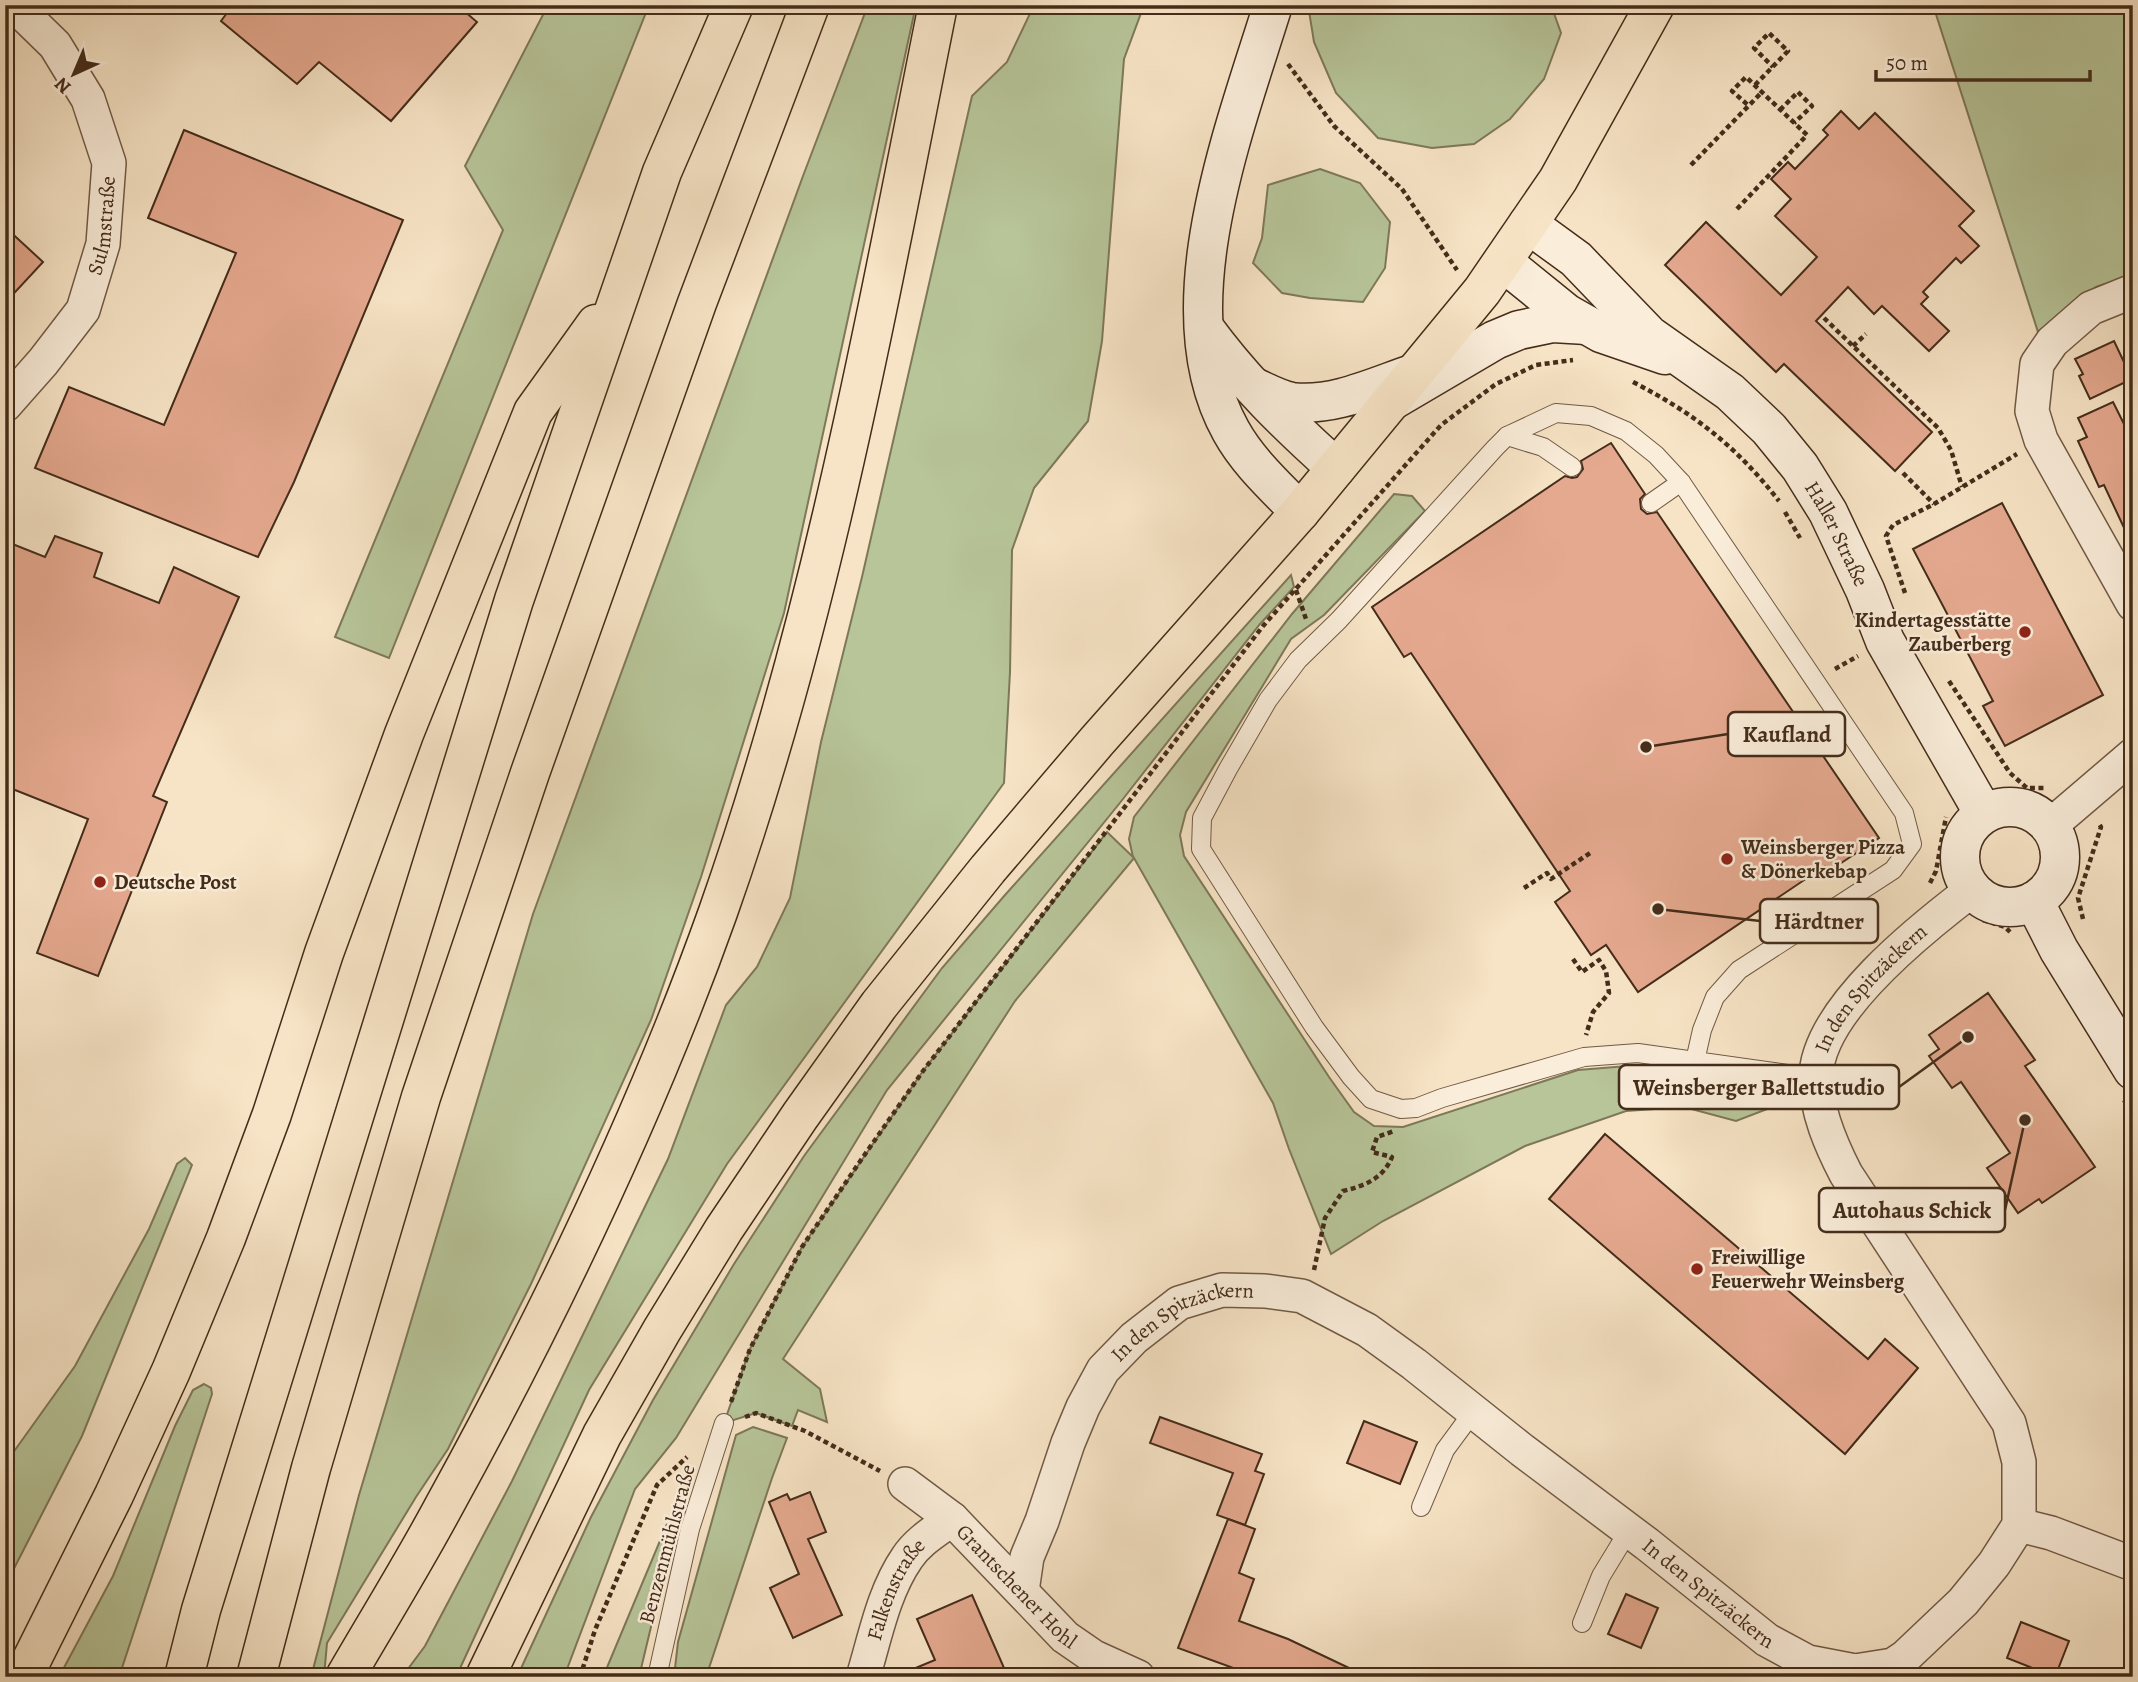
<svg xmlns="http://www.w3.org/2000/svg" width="2138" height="1682" viewBox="0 0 2138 1682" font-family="Alegreya,serif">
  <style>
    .green { fill: #b7c599; stroke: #7e785a; stroke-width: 2 }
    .building { fill: #e5a98f; stroke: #442c1a; stroke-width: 2 }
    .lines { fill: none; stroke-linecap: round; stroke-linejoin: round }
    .lane-casing { stroke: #715a45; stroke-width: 20 }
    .street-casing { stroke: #715a45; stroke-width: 36 }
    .secondary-casing { stroke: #442c1a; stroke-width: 41 }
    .primary-casing { stroke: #442c1a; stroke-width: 41 }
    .highway-casing { stroke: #442c1a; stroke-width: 41 }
    .path { stroke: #442c1a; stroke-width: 4.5; stroke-dasharray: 5 3.5; stroke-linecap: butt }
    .lane { stroke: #faedda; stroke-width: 18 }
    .street { stroke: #faedda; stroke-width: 33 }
    .secondary { stroke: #faedda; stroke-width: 38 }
    .primary { stroke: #f7e4c6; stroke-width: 38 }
    .highway { stroke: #f7e4c6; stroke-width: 38 }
    .poi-dot { fill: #8f2418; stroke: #faedda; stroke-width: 2.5 }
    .labels { text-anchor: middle; stroke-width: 5; stroke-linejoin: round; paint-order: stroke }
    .street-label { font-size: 21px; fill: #442c1a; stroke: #faedda }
    .poi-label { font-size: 21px; font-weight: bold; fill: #442c1a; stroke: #faedda; text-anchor: start }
    .leader { fill: none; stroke: #442c1a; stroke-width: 2.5 }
    .callout-dot { fill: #442c1a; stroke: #faedda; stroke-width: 2.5 }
    .callout { fill: #faedda; stroke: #442c1a; stroke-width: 2.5 }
    .callout-label { font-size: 23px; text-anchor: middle; font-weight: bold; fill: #442c1a }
  </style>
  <rect width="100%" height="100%" fill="#f7e4c6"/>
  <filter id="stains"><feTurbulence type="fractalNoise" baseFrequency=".00286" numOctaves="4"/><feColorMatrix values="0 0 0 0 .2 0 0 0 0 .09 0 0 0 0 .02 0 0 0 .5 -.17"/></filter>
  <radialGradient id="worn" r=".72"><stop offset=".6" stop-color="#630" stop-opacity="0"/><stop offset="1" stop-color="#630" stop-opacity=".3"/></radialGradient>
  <g class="green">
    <path d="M 548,5 L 649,5 L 389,658 L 335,637 L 503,230 L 465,166 Z"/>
    <path d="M 868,5 L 916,5 L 784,613 L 701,877 L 651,1020 L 531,1284 L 448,1449 L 416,1497 L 327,1643 L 324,1677 L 311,1677 L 359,1495 L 533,914 L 803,176 Z"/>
    <path d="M 1034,5 L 1144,5 L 1124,59 L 1102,341 L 1088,421 L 1034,488 L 1012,550 L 1010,672 L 1004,783 L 727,1164 L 589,1390 L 456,1677 L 402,1677 L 425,1646 L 512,1481 L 668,1159 L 726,1005 L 757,967 L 790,898 L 821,742 L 862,577 L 972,96 L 1007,62 Z"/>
    <path d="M 1308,5 L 1551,5 L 1561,33 L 1544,79 L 1510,119 L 1474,144 L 1432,148 L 1378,138 L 1336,93 L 1314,42 Z"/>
    <path d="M 1933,5 L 2133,5 L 2133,275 L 2096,287 L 2038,332 Z"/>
    <path d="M 1320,169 L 1360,183 L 1390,222 L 1385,268 L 1363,302 L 1310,298 L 1282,293 L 1253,263 L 1262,238 L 1268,185 Z"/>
    <path d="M 1394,494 L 1412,496 L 1425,511 L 1324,615 L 1291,639 L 1186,812 L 1180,835 L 1184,856 L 1329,1077 L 1354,1112 L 1374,1126 L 1403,1127 L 1578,1070 L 1640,1065 L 1754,1084 L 1783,1103 L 1736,1121 L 1684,1107 L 1626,1111 L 1525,1146 L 1383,1221 L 1331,1254 L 1289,1149 L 1273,1103 L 1134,858 L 1015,1001 L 783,1359 L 820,1389 L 827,1422 L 798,1410 L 792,1426 L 756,1413 L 724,1423 L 750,1349 L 802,1247 L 923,1071 L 1107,832 L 1133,857 L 1129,839 L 1134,817 L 1292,614 Z"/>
    <path d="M 1291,575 L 1294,587 L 1260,624 L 1119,804 L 887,1090 L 676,1438 L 635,1489 L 564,1677 L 517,1677 L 591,1517 L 653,1400 L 734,1264 L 804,1156 L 942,968 L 1005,895 Z"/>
    <path d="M 185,1158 L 192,1165 L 82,1436 L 5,1586 L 5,1464 L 75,1366 L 149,1229 L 177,1164 Z"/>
    <path d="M 204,1384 L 211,1388 L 212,1394 L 119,1677 L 59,1677 L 113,1576 L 175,1426 L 193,1390 Z"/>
    <path d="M 753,1427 L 787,1438 L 772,1478 L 706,1677 L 674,1677 L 678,1642 L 736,1435 Z"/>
    <path d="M 667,1524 L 667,1560 L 639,1677 L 603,1677 Z"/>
  </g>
  <g class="building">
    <path d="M 233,5 L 457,5 L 477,22 L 391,121 L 319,62 L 297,84 L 221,21 Z"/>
    <path d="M 1841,111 L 1859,129 L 1875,113 L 1974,211 L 1959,226 L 1979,246 L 1961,263 L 1956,258 L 1923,292 L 1928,297 L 1921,304 L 1949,331 L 1929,351 L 1882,306 L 1874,314 L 1848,287 L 1816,321 L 1932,432 L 1895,471 L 1784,364 L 1776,372 L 1665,265 L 1706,222 L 1781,295 L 1817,257 L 1775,216 L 1791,199 L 1771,179 L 1788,162 L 1795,169 L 1828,135 L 1823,130 Z"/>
    <path d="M 184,130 L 403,220 L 294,482 L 258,557 L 35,468 L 69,387 L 164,425 L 236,253 L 148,218 Z"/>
    <path d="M 5,227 L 43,262 L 5,303 Z"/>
    <path d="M 2114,341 L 2132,379 L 2090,399 L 2079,376 L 2083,374 L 2075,359 Z"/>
    <path d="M 2113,402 L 2133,442 L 2133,547 L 2104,485 L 2099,487 L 2078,441 L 2087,437 L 2078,418 Z"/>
    <path d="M 1611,443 L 1645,494 L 1640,499 L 1641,509 L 1647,514 L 1657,512 L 1879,838 L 1829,871 L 1825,866 L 1638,992 L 1606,945 L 1591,955 L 1555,902 L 1570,891 L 1411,653 L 1404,657 L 1372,607 L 1565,476 L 1572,478 L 1577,477 L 1583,469 L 1581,461 Z"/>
    <path d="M 2002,503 L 2103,695 L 2005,746 L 1983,706 L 1993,701 L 1913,549 Z"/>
    <path d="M 55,536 L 102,553 L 94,577 L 159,603 L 174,567 L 239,597 L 153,796 L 167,802 L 98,976 L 37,953 L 88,819 L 5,786 L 5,541 L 45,557 Z"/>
    <path d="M 1988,993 L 2035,1060 L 2025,1066 L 2095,1167 L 2042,1203 L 2039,1199 L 2018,1213 L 1987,1168 L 2010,1153 L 1961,1082 L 1952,1088 L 1929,1056 L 1939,1049 L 1929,1035 Z"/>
    <path d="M 1605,1134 L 1868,1359 L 1885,1339 L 1918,1368 L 1845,1454 L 1549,1199 Z"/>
    <path d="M 1160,1417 L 1262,1454 L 1255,1471 L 1264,1474 L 1245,1525 L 1217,1515 L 1233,1473 L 1150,1443 Z"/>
    <path d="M 1364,1421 L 1417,1442 L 1400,1484 L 1347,1463 Z"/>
    <path d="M 810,1492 L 826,1532 L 808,1539 L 842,1615 L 793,1638 L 770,1588 L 799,1574 L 769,1502 L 787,1494 L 790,1500 Z"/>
    <path d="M 1228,1519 L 1255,1529 L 1239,1573 L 1254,1579 L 1239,1621 L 1288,1639 L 1368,1677 L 1258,1677 L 1178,1648 Z"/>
    <path d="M 1626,1594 L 1658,1608 L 1641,1648 L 1608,1634 Z"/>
    <path d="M 972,1595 L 1008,1677 L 894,1677 L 935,1660 L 917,1619 Z"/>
    <path d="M 2021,1622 L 2069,1641 L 2055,1677 L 2007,1658 Z"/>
  </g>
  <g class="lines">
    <defs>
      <g id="lane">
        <path d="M 1507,436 L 1543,447 L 1572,467"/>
        <path d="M 1651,503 L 1681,482"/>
        <path d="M 1695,1061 L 1702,1030 L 1715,997 L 1739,970 L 1893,870 L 1912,844 L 1904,813 L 1681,482 L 1656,455 L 1626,431 L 1591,416 L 1556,413 L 1507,436 L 1495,448 L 1339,620 L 1298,660 L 1268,700 L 1228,769 L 1202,818 L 1201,849 L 1314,1027 L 1351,1077 L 1371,1099 L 1401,1109 L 1416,1108 L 1442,1098 L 1584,1057 L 1638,1053 L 1816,1078"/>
        <path d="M 1421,1507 L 1445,1450 L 1473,1412"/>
        <path d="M 1582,1623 L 1601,1576 L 1629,1530"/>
        <path d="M 657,1677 L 690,1529 L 724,1423"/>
      </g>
      <g id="street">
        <path d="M 2133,291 L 2091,308 L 2052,342 L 2037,364 L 2032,411 L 2041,440 L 2133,604"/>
        <path id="s1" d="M 5,405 L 43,362 L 83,310 L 103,244 L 109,163 L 88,99 L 55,45 L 14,5"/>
        <path d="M 2050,826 L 2133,755"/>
        <path id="s2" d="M 905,1484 L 952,1519 L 1065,1637 L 1094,1657 L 1138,1677"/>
        <path d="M 2019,1525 L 2051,1533 L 2133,1564"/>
        <path id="s3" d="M 1022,1591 L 1027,1557 L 1042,1521 L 1068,1443 L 1083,1407 L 1103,1370 L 1134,1338 L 1179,1303 L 1222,1290 L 1265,1291 L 1302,1296 L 1367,1330 L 1414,1364 L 1522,1450 L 1647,1544 L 1767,1640 L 1808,1662 L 1855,1671 L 1893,1665 L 1905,1657 L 1963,1602 L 1994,1564 L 2019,1525 L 2019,1462 L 2009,1423 L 1846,1174 C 1831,1145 1816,1111 1816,1078 C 1816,1011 1922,928 1972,890"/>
        <path id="s4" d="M 863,1677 C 875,1638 883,1593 907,1558 C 918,1541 936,1531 952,1519"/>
      </g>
      <g id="secondary">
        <path d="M 1273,5 C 1235,128 1163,310 1231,431 C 1248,462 1276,487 1300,512"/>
        <path id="s5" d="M 1528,224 L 1576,259 L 1649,335 L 1730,392 L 1769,429 L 1800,467 L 1828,512 L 1865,590 L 1885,641 L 1984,814"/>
        <path d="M 1503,262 L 1566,313 L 1601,333 L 1665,355"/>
        <path d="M 1205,329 C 1244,382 1288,425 1336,468"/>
        <path d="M 1256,388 C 1267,393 1280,400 1292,402 C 1334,407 1376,386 1415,373"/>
        <path d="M 1393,400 L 1495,340 L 1519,330 L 1553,323 L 1587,325"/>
        <circle cx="2010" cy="857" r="50"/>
        <path d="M 2034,901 L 2059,950 L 2133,1070"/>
      </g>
      <path id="primary" d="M 485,1677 L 602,1435 L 662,1330 L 724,1229 L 800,1116 L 879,1005 L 988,869 L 1097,741 L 1300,512 L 1482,291 L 1558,180 L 1655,5"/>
      <g id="highway">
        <path d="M 23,1677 L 114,1495 L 171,1371 L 226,1238 L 272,1114 L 324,953 L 404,734 L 533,412 L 596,324"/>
        <path d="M 184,1677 L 201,1610 L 514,600 L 662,172 L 734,5"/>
        <path d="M 256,1677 L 311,1468 L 421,1097 L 530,773 L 697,303 L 810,5"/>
        <path d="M 345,1677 C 378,1620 413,1564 444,1506 C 549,1315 645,1117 718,912 C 822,618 877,310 938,5"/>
      </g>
    </defs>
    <use href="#lane" class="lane-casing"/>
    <use href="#street" class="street-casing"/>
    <use href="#secondary" class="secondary-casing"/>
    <use href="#primary" class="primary-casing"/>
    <use href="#highway" class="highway-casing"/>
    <g class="path">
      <path d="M 1288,64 L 1334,126 L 1402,189 L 1457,270"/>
      <path d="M 1755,85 L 1788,51 L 1769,33 L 1754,48 L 1773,67"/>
      <path d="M 1780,110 L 1798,92 L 1812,106 L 1794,123"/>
      <path d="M 1691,165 L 1762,92"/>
      <path d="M 1737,209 L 1807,135 L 1746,77 L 1732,91 L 1749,106"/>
      <path d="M 1824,318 L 1938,428 L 1951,450 L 1962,487"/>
      <path d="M 1853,346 L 1866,334"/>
      <path d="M 1633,382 C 1695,414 1736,446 1779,501"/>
      <path d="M 1903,473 L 1934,504"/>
      <path d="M 1785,512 L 1800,538"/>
      <path d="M 1296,590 L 1307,622"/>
      <path d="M 1905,593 L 1886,536 L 1893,525 L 1934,504 L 2017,454"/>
      <path d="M 1835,669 L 1858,656"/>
      <path d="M 1949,681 L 2010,773 L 2027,788 L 2046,788"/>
      <path d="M 1930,883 L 1936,871 L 1946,817"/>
      <path d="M 1524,888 L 1547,873 L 1551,879 L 1590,853"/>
      <path d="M 2083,919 L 2078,898 L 2101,827 L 2099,824"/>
      <path d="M 1983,920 L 2005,927 L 2010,932"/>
      <path d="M 1573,959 L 1582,972 L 1599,960 L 1606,971 L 1609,993 L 1593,1012 L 1586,1035"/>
      <path d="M 2124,1100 L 2133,1114"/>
      <path d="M 1314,1270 L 1325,1218 L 1343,1191 C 1364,1186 1383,1179 1392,1157 L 1372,1152 L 1377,1137 L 1394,1131"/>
      <path d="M 731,1402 L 750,1349 L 802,1247 L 861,1160 L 923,1071 L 1263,626 L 1441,425 L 1496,384 L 1536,365 L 1573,360"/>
      <path d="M 745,1417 L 756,1413 L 805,1431 L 880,1471"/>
      <path d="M 580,1677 L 595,1630 L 657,1485 L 687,1457"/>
    </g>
    <use href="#lane" class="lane"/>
    <use href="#street" class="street"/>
    <use href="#secondary" class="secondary"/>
    <use href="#primary" class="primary"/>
    <use href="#highway" class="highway"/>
  </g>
  <g class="poi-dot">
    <circle cx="2025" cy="632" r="7"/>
    <circle cx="1727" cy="859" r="7"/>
    <circle cx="100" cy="882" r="7"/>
    <circle cx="1697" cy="1269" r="7"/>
  </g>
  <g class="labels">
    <g class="street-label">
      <text dy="7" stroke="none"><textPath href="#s1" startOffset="210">Sulmstraße</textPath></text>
      <text dy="7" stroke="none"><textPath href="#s5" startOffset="443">Haller Straße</textPath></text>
      <text dy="7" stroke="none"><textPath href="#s3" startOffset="1976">In den Spitzäckern</textPath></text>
      <text dy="7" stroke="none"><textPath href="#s3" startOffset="334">In den Spitzäckern</textPath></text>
      <text transform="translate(667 1544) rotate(-75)" y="7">Benzenmühlstraße</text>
      <text dy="7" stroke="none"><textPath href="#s2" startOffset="152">Grantschener Hohl</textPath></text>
      <text dy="7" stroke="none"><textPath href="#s3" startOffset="968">In den Spitzäckern</textPath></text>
      <text dy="7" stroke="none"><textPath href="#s4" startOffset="94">Falkenstraße</textPath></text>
    </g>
    <g class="poi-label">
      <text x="2011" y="627" text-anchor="end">Kindertagesstätte<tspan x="2011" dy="24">Zauberberg</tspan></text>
      <text x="1741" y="854">Weinsberger Pizza<tspan x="1741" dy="24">&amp; Dönerkebap</tspan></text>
      <text x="114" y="889">Deutsche Post</text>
      <text x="1711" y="1264">Freiwillige<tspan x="1711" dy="24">Feuerwehr Weinsberg</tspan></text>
    </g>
  </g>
  <path class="leader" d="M1646 747L1728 734M1658 909L1760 921M1968 1037L1899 1087M2025 1120L2005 1210"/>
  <g class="callout-dot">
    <circle cx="1646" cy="747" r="7"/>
    <circle cx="1658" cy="909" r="7"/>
    <circle cx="1968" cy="1037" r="7"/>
    <circle cx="2025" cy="1120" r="7"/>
  </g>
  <g class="callout">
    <rect x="1728" y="712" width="117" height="44" rx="7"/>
    <rect x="1760" y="899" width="118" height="44" rx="7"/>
    <rect x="1619" y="1065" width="280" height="44" rx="7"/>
    <rect x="1819" y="1188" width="186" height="44" rx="7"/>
  </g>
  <g class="callout-label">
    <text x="1787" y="742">Kaufland</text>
    <text x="1819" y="929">Härdtner</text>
    <text x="1759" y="1095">Weinsberger Ballettstudio</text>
    <text x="1912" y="1218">Autohaus Schick</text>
  </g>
  <rect width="2138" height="1682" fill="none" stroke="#f7e4c6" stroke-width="28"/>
  <rect x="7" y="7" width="2124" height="1668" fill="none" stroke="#442c1a" stroke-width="3.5"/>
  <rect x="14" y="14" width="2110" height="1654" fill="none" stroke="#442c1a" stroke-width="2"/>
  <g transform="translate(74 74) rotate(224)" stroke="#faedda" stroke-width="5" paint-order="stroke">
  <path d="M0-5L12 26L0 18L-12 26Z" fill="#442c1a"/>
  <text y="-10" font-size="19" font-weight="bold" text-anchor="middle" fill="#442c1a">N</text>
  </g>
  <path d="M1876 70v10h214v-10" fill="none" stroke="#442c1a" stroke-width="3.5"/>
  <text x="1886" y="70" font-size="21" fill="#442c1a" stroke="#faedda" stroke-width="5" paint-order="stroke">50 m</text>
  <rect width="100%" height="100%" filter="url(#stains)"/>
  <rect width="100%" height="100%" fill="url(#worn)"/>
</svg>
